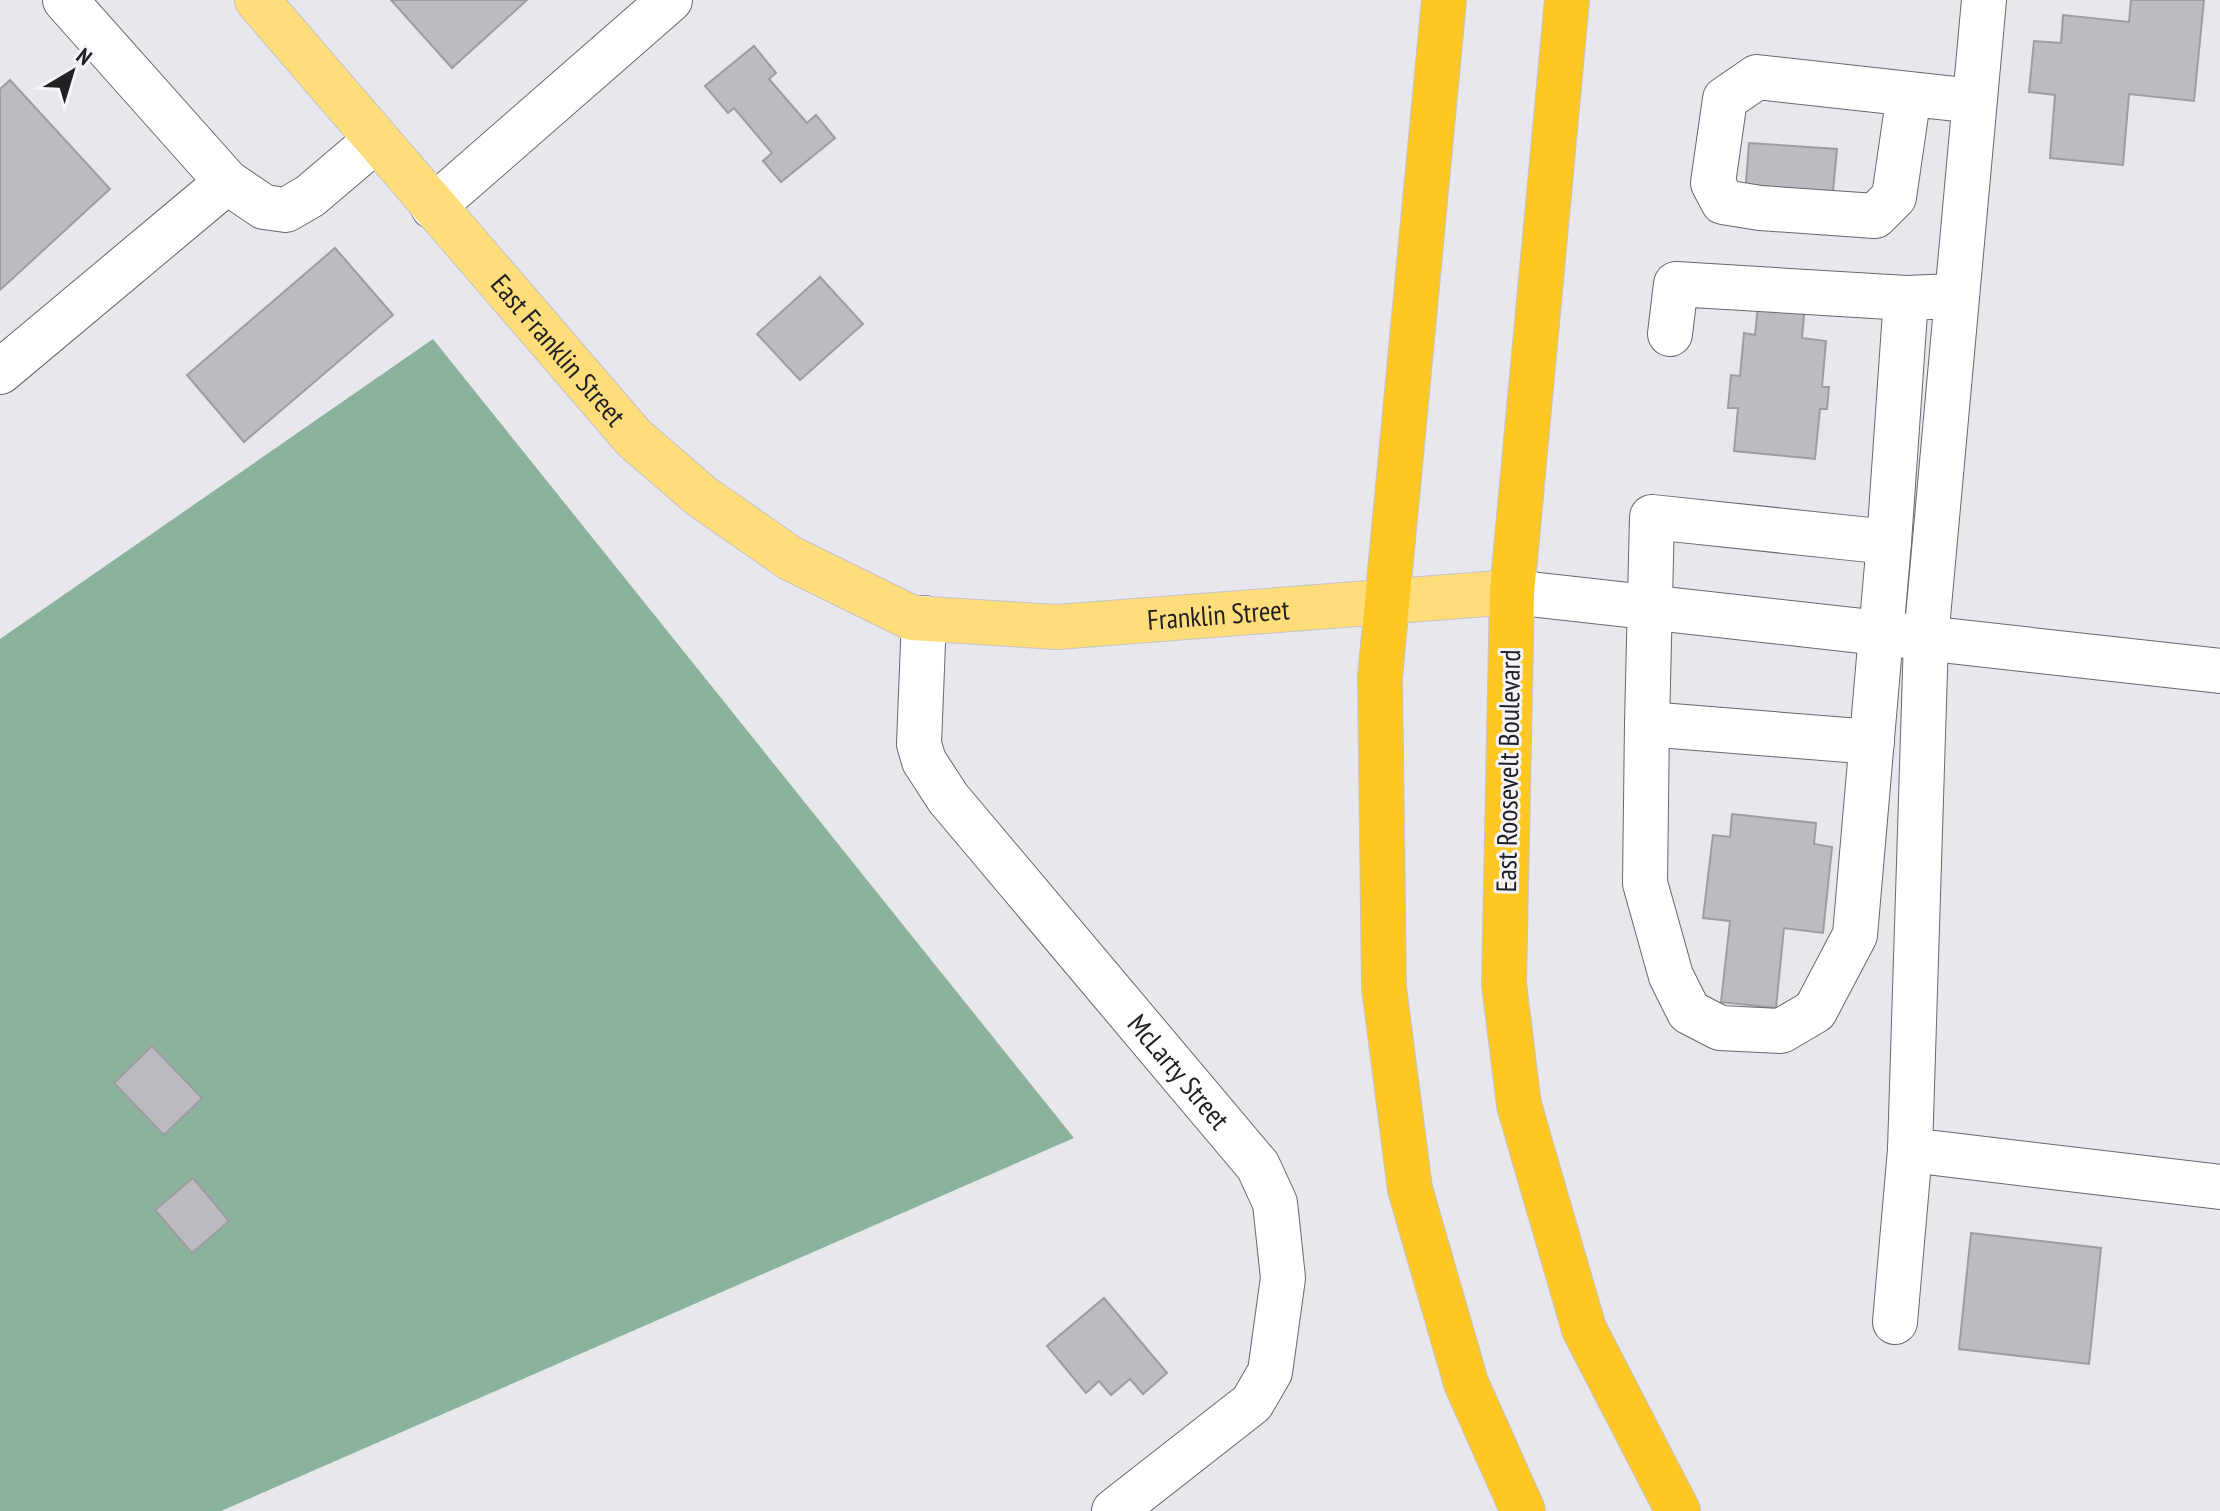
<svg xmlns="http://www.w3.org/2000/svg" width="2220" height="1511" viewBox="0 0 2220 1511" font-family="'PT Sans Narrow',sans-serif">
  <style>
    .forest { fill: #8bb39c }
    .building { fill: #bbbbc1; stroke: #9d9ca2; stroke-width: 2 }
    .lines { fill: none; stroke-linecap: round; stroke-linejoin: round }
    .minor-casing { stroke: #67686d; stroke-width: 46 }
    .major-casing { stroke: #c5c5c6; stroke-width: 46 }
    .highway-casing { stroke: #c5c5c6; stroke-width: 46 }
    .minor { stroke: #fff; stroke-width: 44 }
    .major { stroke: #ffdd7b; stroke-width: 44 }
    .highway { stroke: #ffc723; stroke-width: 44 }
    .labels { text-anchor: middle; stroke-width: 6; stroke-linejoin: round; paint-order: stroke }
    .street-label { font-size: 28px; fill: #212124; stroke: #f4f4fa }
  </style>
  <rect width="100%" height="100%" fill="#e7e7ed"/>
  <path class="forest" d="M 433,339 L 1074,1138 L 221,1511 L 0,1511 L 0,639 Z"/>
  <g class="building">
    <path d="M 391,0 L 527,0 L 452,68 Z"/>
    <path d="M 2131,0 L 2204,0 L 2194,101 L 2129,94 L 2123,165 L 2050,158 L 2055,95 L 2029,92 L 2034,41 L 2061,43 L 2063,15 L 2129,22 Z"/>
    <path d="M 754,46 L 776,73 L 769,79 L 807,123 L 816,115 L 835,138 L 781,182 L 763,161 L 772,153 L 734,108 L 728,113 L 705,86 Z"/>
    <path d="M 10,80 L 110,189 L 0,290 L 0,89 Z"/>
    <path d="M 1749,143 L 1837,149 L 1832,202 L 1745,195 Z"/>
    <path d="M 335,248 L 393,315 L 244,442 L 187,375 Z"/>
    <path d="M 1761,276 L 1807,280 L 1802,338 L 1826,341 L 1822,387 L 1829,387 L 1827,409 L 1820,409 L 1815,459 L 1734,451 L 1738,408 L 1728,408 L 1731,375 L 1740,376 L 1744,333 L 1755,335 Z"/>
    <path d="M 820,277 L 863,324 L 800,380 L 757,334 Z"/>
    <path d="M 1732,814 L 1816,823 L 1814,844 L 1832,847 L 1823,933 L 1784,928 L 1776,1008 L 1721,1002 L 1730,921 L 1703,918 L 1713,835 L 1730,837 Z"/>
    <path d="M 152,1046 L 202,1098 L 164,1135 L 114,1083 Z"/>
    <path d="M 193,1178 L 229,1221 L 192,1253 L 155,1210 Z"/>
    <path d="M 1971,1233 L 2101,1248 L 2089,1364 L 1959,1349 Z"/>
    <path d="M 1104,1298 L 1167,1373 L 1143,1394 L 1130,1379 L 1111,1395 L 1099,1381 L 1086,1393 L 1047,1346 Z"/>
  </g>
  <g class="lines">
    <defs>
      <g id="minor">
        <path d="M 1909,94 L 1894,197 L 1875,216 L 1760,208 L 1723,202 L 1713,183 L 1725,99 L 1757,77 L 1974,101"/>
        <path d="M 227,182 L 264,207 L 286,210 L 310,196 L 376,140"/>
        <path d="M 433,207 L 670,0"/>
        <path d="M 1670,334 L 1676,284 L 1906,298"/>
        <path d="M 0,372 L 227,182 L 65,0"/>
        <path d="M 1512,592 L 2220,671"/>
        <path id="s1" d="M 924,618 L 919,744 L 924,761 L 948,798 L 1258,1166 L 1275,1203 L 1283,1278 L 1270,1372 L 1252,1403 L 1114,1511"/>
        <path d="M 1647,724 L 1645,883 L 1671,976 L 1689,1012 L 1720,1028 L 1781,1031 L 1815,1011 L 1855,935 L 1889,542"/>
        <path d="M 1872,742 L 1647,724 L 1652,517 L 1889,542 L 1906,298 L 1955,296"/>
        <path d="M 1910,1150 L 2220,1187"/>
        <path d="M 1895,1322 L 1910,1150 L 1926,639 L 1984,0"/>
      </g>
      <g id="major">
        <path id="s2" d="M 257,0 L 634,438 L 701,496 L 790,558 L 912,618 L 1057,627 L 1512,592"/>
      </g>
      <g id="highway">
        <path d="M 1444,0 L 1380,677 L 1384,988 L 1410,1189 L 1466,1383 L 1523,1511"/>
        <path d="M 1567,0 L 1512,592 L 1504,984 L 1519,1105 L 1584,1329 L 1678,1511"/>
      </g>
    </defs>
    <use href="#minor" class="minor-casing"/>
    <use href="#major" class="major-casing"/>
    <use href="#highway" class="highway-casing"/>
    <use href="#minor" class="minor"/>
    <use href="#major" class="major"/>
    <use href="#highway" class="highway"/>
  </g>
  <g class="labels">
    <g class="street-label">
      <text dy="10" stroke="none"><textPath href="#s2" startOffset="462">East Franklin Street</textPath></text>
      <text dy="10" stroke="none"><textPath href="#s2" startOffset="1218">Franklin Street</textPath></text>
      <text transform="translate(1508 771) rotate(-89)" y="10">East Roosevelt Boulevard</text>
      <text dy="10" stroke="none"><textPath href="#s1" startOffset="546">McLarty Street</textPath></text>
    </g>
  </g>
  <g transform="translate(72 72) rotate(38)" stroke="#f4f4fa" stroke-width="6" paint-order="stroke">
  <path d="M0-6L14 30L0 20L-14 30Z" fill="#212124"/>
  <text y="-12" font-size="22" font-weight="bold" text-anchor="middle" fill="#212124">N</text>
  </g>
</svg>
